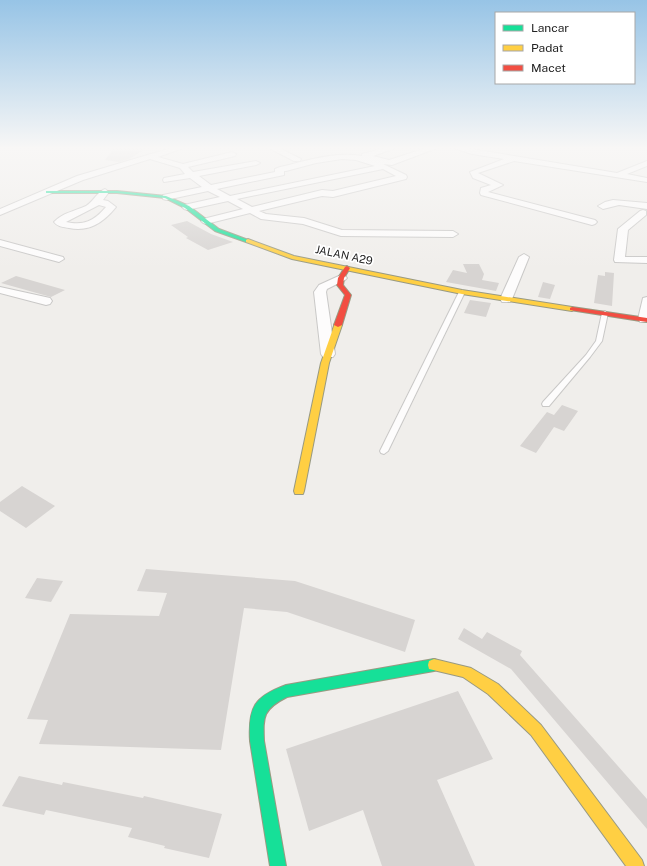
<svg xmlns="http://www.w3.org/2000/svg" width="647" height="866" viewBox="0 0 647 866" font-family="'Public Sans',sans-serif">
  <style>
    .building { fill: #d7d4d2 }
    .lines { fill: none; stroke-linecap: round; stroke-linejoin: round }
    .lane-casing { stroke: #c9c8c7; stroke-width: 2 }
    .street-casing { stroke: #c9c8c7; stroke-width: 2 }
    .fast-casing { stroke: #999a82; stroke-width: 2 }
    .slow-casing { stroke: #999a82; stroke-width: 2 }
    .jam-casing { stroke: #999a82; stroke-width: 2 }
    .lane { fill: #fdfcfc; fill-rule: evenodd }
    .street { fill: #fdfcfc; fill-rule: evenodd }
    .fast { fill: #16e098; fill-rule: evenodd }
    .slow { fill: #ffcf43; fill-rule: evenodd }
    .jam { fill: #f24e42; fill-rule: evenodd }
    .labels { text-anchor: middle; stroke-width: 3.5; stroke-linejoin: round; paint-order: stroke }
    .far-street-label { font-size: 11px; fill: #222; stroke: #fff }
  </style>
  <rect width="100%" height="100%" fill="#f0eeeb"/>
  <g class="building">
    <path d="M 114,148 L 147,148 L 129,159 L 119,162 L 105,160 Z"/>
    <path d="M 187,221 L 211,234 L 233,242 L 208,250 L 186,238 L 188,237 L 171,225 Z"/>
    <path d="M 463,264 L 479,264 L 484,274 L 482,280 L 499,283 L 496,291 L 446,282 L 453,270 L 467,273 Z"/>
    <path d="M 605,272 L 614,273 L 612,306 L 594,303 L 598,275 L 605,276 Z"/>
    <path d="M 16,276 L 65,290 L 51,297 L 1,283 Z"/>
    <path d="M 543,282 L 555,285 L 550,299 L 538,297 Z"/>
    <path d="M 470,300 L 491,303 L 486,317 L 464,313 Z"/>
    <path d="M 562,405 L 578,411 L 564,431 L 554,427 L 536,453 L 520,446 L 547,412 L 554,415 Z"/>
    <path d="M 22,486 L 55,506 L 26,528 L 0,511 L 0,502 Z"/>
    <path d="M 146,569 L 295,581 L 415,620 L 405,652 L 287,612 L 244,608 L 221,750 L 39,744 L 48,720 L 27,719 L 70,614 L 159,616 L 167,593 L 137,591 Z"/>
    <path d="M 37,578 L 63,581 L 51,602 L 25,598 Z"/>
    <path d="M 464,628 L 482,639 L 487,632 L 522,651 L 520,655 L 647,799 L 647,829 L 511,669 L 458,639 Z"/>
    <path d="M 458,691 L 493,759 L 437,780 L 475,866 L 382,866 L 363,810 L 309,831 L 286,749 Z"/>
    <path d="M 19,776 L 62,785 L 63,782 L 143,798 L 144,796 L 222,814 L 209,858 L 164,848 L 165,846 L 128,837 L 132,828 L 46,810 L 44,815 L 2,806 Z"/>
  </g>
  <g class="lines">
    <defs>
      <g id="lane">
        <path d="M 462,290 L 465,292 L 388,451 L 384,454 L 381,453 L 380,451 L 459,292 Z"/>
        <path d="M 605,311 L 608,313 L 602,341 L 590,357 L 549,406 L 543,406 L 542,404 L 543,402 L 586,355 L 596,341 L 602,313 Z"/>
      </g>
      <g id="street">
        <path d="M 171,148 L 183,148 L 158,157 L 183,164 L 232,152 L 236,154 L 235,156 L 188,167 L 193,172 L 256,161 L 260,163 L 256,165 L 199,176 L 211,185 L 275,172 L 275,169 L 280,167 C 306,161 335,151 362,156 L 362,154 L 384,148 L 396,148 L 373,156 L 389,160 L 426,148 L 437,148 L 392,165 L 383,164 L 406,175 L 407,177 L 406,179 L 333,197 L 322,196 L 259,211 L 266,214 L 304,218 L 342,230 L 453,231 L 458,234 L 453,237 L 341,236 L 303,224 L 261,219 L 250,213 L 206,224 L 203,223 L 201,221 L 203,219 L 243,209 L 228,201 L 187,210 L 184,209 L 182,207 L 184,205 L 220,197 L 208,191 L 166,200 L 163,199 L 162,197 L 163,195 L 202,187 L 190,178 L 164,182 L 163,180 L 164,178 L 185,174 L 180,168 L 150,159 L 83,180 L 0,215 L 0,209 L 77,176 ZM 342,159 L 356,160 L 375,166 L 230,196 L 217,189 L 284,175 L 284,171 L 286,171 L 316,163 ZM 383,169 L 396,176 L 333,191 L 322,190 L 252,207 L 237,199 Z"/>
        <path d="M 269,148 L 279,148 L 301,159 L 300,161 L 294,161 Z"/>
        <path d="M 454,148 L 466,148 L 617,173 L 647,161 L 647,166 L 627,174 L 647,178 L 647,182 L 514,161 L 478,173 L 503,185 L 488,192 L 595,220 L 597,222 L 595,224 L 592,225 L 481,195 L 480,193 L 481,188 L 491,185 L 473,178 L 470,172 L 504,159 L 472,154 Z"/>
        <path d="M 105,189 L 109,192 L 103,200 L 108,201 L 116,207 C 103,223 89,232 69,228 C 63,227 58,227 54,222 C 62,213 75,211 86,206 C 93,202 98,191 105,189 ZM 99,205 L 106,207 C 94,221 84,226 66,222 Z"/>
        <path d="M 613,200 L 647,203 L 647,209 L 619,205 L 603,209 L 598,206 L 605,202 Z"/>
        <path d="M 643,210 L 646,211 L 646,215 L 628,230 L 625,257 L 647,257 L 647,263 L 615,262 L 614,260 L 618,229 L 640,211 Z"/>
        <path d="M 0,240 L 63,257 L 64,259 L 59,262 L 0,246 Z"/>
        <path d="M 524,254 L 529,257 L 512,299 L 510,302 L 502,302 L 500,299 L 519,257 Z"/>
        <path d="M 341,275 L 345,276 L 347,278 L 345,280 L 327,289 L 326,292 L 335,354 L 333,357 L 323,357 L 321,354 L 314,292 L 319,285 Z"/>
        <path d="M 0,287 L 50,298 L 52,301 L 50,304 L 46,305 L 0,293 Z"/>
        <path d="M 647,297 L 647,322 L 640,322 L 638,319 L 643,298 Z"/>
      </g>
      <g id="fast">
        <path d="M 46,191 L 117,191 L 166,196 L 189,206 L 219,229 L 251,241 L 246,242 L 215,231 L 185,208 L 165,198 L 117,193 L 46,193 Z"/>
        <path d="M 434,659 L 439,661 L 440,665 L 439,669 L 434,671 L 287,697 C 263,709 263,716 264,741 L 286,866 L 270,866 L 250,741 C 248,707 254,697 286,685 Z"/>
      </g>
      <g id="slow">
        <path d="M 248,239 L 294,256 L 462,290 L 572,307 L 575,309 L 572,311 L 462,294 L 292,259 L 246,242 L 246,240 Z"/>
        <path d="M 335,323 L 338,323 L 342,325 L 329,363 L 304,491 L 303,494 L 295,494 L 294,491 L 321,363 Z"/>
        <path d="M 434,659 L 471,668 L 498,684 L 541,725 L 642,860 L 644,866 L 626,866 L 531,735 L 488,694 L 463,677 L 429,669 L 428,665 L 429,661 Z"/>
      </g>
      <g id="jam">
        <path d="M 347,266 L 350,268 L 344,278 L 343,285 L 351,295 L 342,325 L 338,327 L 334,325 L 345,295 L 337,285 L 338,278 L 345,267 Z"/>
        <path d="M 572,307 L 647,318 L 647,322 L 570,310 L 570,308 Z"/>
      </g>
    </defs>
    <use href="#lane" class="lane-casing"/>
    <use href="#street" class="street-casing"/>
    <use href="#fast" class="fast-casing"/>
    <use href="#slow" class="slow-casing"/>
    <use href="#jam" class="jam-casing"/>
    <use href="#lane" class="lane"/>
    <use href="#street" class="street"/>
    <use href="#fast" class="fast"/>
    <use href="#slow" class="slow"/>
    <use href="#jam" class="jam"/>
  </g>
  <linearGradient id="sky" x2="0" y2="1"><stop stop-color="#97c4e6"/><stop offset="0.55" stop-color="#f8f7f6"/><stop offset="1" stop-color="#f8f7f6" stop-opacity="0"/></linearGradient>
  <rect width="647" height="269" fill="url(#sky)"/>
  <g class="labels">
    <g class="far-street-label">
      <text transform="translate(344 255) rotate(12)" y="4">JALAN A29</text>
    </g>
  </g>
  <rect x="495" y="12" width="140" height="72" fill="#ffffff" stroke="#a7a7a7"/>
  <rect x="503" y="25" width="20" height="6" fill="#16e098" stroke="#a7a7a7"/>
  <text x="531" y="32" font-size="12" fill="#222222">Lancar</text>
  <rect x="503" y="45" width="20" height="6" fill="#ffcf43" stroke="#a7a7a7"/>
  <text x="531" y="52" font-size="12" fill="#222222">Padat</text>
  <rect x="503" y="65" width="20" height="6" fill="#f24e42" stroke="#a7a7a7"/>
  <text x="531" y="72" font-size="12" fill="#222222">Macet</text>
</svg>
